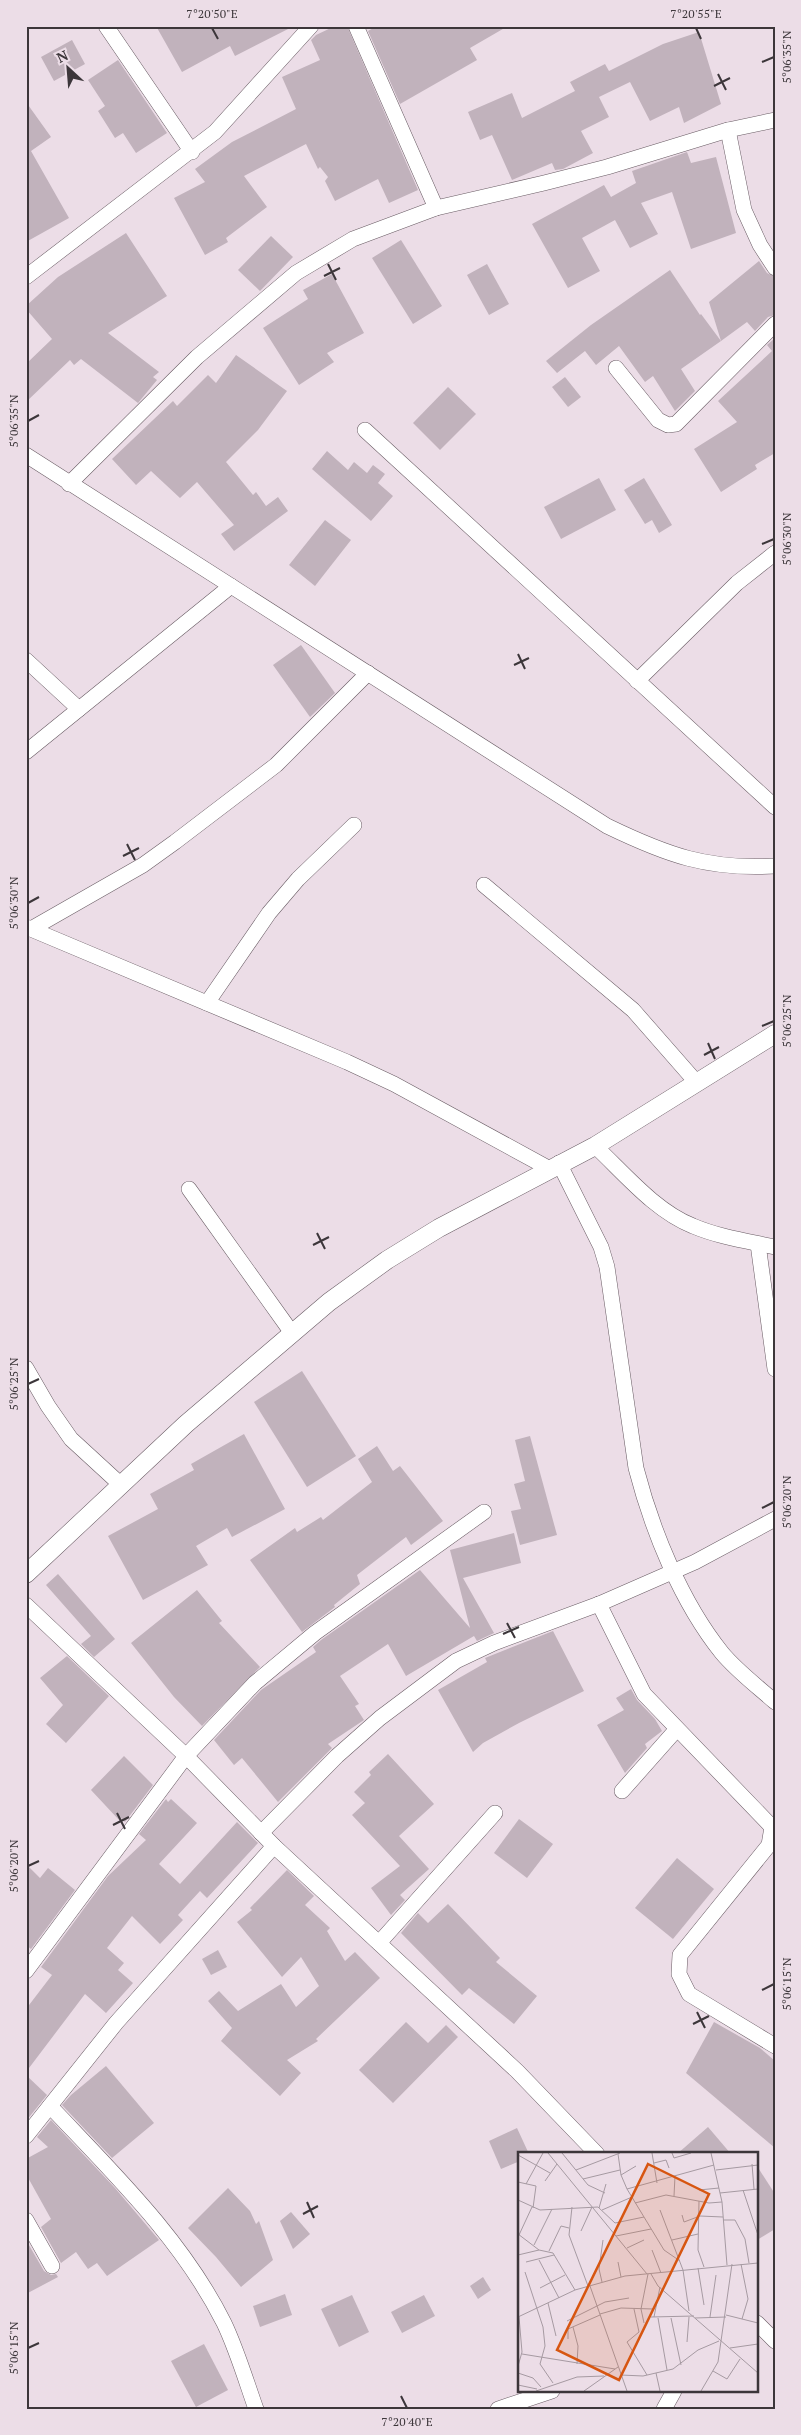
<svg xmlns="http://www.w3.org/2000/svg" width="801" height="2435" viewBox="0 0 801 2435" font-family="'PT Serif',serif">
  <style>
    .building { fill: #c1b2bc }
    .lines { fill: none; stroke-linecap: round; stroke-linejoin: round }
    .minor-casing { stroke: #695c64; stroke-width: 16 }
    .tertiary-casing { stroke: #695c64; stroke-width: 19 }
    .minor { stroke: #fff; stroke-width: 15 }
    .tertiary { stroke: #fff; stroke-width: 18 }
    .ticks { fill: none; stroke: #3c363a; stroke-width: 2 }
    .inset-road { fill: none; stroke: #a69aa2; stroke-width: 1 }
    .view { fill: #d75611; fill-opacity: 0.15; stroke: #d75611; stroke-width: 2.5 }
    .inset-edge { fill: none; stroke: #3c363a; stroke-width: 2.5 }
    .neatline { fill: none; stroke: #3c363a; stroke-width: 2 }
    .ticks-label { font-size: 12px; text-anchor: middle; fill: #3c363a }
  </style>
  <rect width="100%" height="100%" fill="#ecdde7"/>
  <g class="building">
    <path d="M 156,26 L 294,26 L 235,56 L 230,46 L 182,72 Z"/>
    <path d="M 335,26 L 347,26 L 418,190 L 389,203 L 378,179 L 335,201 L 325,181 L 328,177 L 320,167 L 318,169 L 306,144 L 244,176 L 267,207 L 226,238 L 228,242 L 205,255 L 174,198 L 205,182 L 195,169 L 232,142 L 296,109 L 282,77 L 320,60 L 311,40 L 316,35 Z"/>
    <path d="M 377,26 L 508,26 L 470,48 L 477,60 L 400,104 L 368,31 Z"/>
    <path d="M 699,32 L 721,104 L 684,123 L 679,107 L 650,121 L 630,82 L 599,97 L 609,117 L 581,131 L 593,153 L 563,169 L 555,170 L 552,163 L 512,180 L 492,135 L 480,140 L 468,112 L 512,93 L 522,118 L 575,91 L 570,82 L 605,64 L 609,71 L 663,44 Z"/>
    <path d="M 72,40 L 85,64 L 54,81 L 41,57 Z"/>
    <path d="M 118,60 L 167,133 L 136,153 L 123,133 L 115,138 L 98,111 L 105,106 L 88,80 Z"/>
    <path d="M 26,102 L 51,137 L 31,151 L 69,218 L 26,242 Z"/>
    <path d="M 687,152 L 691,163 L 716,157 L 736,233 L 691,249 L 672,192 L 641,203 L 658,234 L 630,248 L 615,220 L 582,238 L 600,271 L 568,288 L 532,224 L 604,185 L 611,197 L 636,183 L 632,171 Z"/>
    <path d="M 126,233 L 167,296 L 108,333 L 159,372 L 153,377 L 157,380 L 138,403 L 81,359 L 74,365 L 70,360 L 26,402 L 26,364 L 52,339 L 26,309 L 26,306 L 58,277 Z"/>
    <path d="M 271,236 L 293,257 L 260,291 L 238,270 Z"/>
    <path d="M 401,240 L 442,306 L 413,324 L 372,258 Z"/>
    <path d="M 759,261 L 767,273 L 775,277 L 775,315 L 768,317 L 755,331 L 747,322 L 721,341 L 709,302 Z"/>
    <path d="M 487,264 L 509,304 L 489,315 L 467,275 Z"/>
    <path d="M 670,270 L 700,315 L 701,314 L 721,341 L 681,369 L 695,391 L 675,411 L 653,376 L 645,382 L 619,346 L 596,365 L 585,351 L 557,373 L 546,361 L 591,325 Z"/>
    <path d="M 332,274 L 364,333 L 327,353 L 334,362 L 299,385 L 263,328 L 308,299 L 303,290 Z"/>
    <path d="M 775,338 L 775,453 L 755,465 L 757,469 L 721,492 L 694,449 L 737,422 L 718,401 L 772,351 L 767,345 Z"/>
    <path d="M 236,355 L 287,391 L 258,430 L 226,462 L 253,495 L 256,492 L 266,506 L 278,497 L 288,511 L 234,551 L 221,534 L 234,525 L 197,482 L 180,498 L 151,471 L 136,485 L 112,459 L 173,401 L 177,406 L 208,375 L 216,383 Z"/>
    <path d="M 565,377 L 581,397 L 568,407 L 552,387 Z"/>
    <path d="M 448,387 L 476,414 L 440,450 L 413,423 Z"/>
    <path d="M 327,451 L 348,470 L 354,462 L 367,473 L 373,465 L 385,474 L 378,483 L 393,496 L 371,521 L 312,469 Z"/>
    <path d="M 599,478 L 616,510 L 561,539 L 544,507 Z"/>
    <path d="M 644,478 L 672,525 L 659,533 L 652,520 L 645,524 L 624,490 Z"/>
    <path d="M 325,520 L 351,540 L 315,586 L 289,565 Z"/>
    <path d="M 301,645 L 335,693 L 310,717 L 273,665 Z"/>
    <path d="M 302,1371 L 356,1456 L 307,1487 L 254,1402 Z"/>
    <path d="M 244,1434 L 285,1509 L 232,1537 L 227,1528 L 196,1546 L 208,1565 L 143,1600 L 108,1536 L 158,1509 L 150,1494 L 194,1470 L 191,1464 Z"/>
    <path d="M 530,1436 L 557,1535 L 520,1545 L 511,1511 L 521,1509 L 514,1484 L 525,1481 L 515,1440 Z"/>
    <path d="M 377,1446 L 393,1471 L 400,1466 L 443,1521 L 411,1545 L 406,1537 L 357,1575 L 360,1584 L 334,1605 L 335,1607 L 302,1632 L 250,1560 L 295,1528 L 297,1532 L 321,1517 L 323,1520 L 372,1482 L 358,1459 Z"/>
    <path d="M 514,1533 L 521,1563 L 463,1578 L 494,1633 L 477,1641 L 474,1636 L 406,1676 L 388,1644 L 340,1676 L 359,1704 L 355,1706 L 364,1720 L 328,1744 L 332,1748 L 278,1802 L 242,1758 L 234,1765 L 214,1740 L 261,1690 L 316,1652 L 313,1647 L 321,1640 L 420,1570 L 470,1628 L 450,1550 Z"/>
    <path d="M 58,1574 L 115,1639 L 94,1657 L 81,1644 L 91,1636 L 46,1585 Z"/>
    <path d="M 197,1590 L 222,1621 L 219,1623 L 260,1667 L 202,1726 L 174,1697 L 131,1643 Z"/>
    <path d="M 553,1631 L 584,1691 L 519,1723 L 483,1743 L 473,1752 L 438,1690 L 487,1662 L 485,1658 Z"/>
    <path d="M 67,1656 L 109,1696 L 66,1743 L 46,1724 L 63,1705 L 40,1678 Z"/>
    <path d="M 631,1689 L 637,1700 L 655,1719 L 662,1731 L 645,1744 L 647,1748 L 625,1773 L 597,1725 L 624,1710 L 616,1698 Z"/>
    <path d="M 388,1754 L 434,1804 L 399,1836 L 429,1869 L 400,1895 L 405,1900 L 391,1915 L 371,1888 L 400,1866 L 352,1815 L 365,1803 L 354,1792 L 371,1775 L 369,1772 Z"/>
    <path d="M 124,1756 L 153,1785 L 125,1822 L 121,1818 L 119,1820 L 91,1790 Z"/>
    <path d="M 166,1799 L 168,1802 L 171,1799 L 197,1823 L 159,1864 L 180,1884 L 237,1822 L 258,1843 L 207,1898 L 200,1891 L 178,1915 L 183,1920 L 160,1944 L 132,1916 L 107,1948 L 124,1963 L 118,1970 L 133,1983 L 106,2013 L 85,1994 L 26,2072 L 26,2009 L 52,1975 L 41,1967 L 108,1876 L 146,1840 L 139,1834 Z"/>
    <path d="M 519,1819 L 553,1844 L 527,1878 L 494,1853 Z"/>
    <path d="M 677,1858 L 714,1889 L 673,1939 L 635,1908 Z"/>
    <path d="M 26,1864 L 40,1878 L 48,1868 L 75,1890 L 31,1949 L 26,1945 Z"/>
    <path d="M 287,1870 L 314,1896 L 305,1905 L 330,1928 L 327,1931 L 345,1961 L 355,1952 L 380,1978 L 316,2039 L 318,2041 L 287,2060 L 301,2073 L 280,2096 L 221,2041 L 232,2028 L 208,2001 L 219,1991 L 238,2011 L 281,1984 L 296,2007 L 319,1986 L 301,1957 L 282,1977 L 237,1922 L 252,1910 L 250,1908 Z"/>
    <path d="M 448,1904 L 500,1958 L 496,1962 L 537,1996 L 514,2024 L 469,1988 L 462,1995 L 401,1933 L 418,1913 L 428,1923 Z"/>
    <path d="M 218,1950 L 227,1967 L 211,1975 L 202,1959 Z"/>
    <path d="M 406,2022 L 428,2043 L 446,2025 L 458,2037 L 393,2103 L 359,2070 Z"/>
    <path d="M 714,2022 L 760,2048 L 775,2061 L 775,2148 L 686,2073 Z"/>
    <path d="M 106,2066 L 154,2123 L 112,2158 L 62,2105 L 71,2095 Z"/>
    <path d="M 26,2075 L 47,2095 L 26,2121 Z"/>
    <path d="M 51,2120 L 115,2188 L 159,2240 L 107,2276 L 97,2263 L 88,2269 L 76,2252 L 61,2263 L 41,2227 L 51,2219 L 26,2174 L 26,2159 L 48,2147 L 37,2137 Z"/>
    <path d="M 708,2127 L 731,2154 L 677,2154 Z"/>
    <path d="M 517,2128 L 529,2154 L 520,2154 L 520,2161 L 501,2169 L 489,2141 Z"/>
    <path d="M 757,2166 L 775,2194 L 775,2229 L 757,2240 Z"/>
    <path d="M 228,2188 L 250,2211 L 256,2224 L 259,2221 L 273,2260 L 241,2287 L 216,2257 L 188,2228 Z"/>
    <path d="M 291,2212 L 310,2234 L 293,2249 L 280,2221 Z"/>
    <path d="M 26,2240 L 44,2271 L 51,2275 L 56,2274 L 58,2277 L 26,2294 Z"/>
    <path d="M 483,2277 L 491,2290 L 478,2299 L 470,2286 Z"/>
    <path d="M 285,2294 L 292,2315 L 260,2327 L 253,2306 Z"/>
    <path d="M 352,2295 L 369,2332 L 339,2347 L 321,2309 Z"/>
    <path d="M 424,2295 L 435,2316 L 402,2333 L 391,2312 Z"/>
    <path d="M 204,2344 L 228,2390 L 196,2407 L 171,2361 Z"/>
  </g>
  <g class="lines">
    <defs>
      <g id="minor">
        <path d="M 106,26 L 192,152"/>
        <path d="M 356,26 L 436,208"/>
        <path d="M 728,130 L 744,210 L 760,245 L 775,268"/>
        <path d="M 26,277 L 215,132 L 311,26"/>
        <path d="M 616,368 L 658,420 L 668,425 L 676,424 L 775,324"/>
        <path d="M 365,430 L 775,807"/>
        <path d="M 26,455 L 607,826 C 667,855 708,870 775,866"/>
        <path d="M 69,484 L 197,357 L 296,273 L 353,239 L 436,208 L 544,183 L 607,167 L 728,130 L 775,120"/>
        <path d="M 26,660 L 79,709"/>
        <path d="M 637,681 L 737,583 L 775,553"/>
        <path d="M 26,752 L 231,586"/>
        <path d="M 484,885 L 633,1010 L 697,1083"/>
        <path d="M 26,927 L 347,1062 L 394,1084 L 550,1169"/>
        <path d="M 31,929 L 143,865 L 175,842 L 276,765 L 368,673"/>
        <path d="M 207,1003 L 269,913 L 298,879 L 354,825"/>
        <path d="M 595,1146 C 624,1173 655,1211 693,1226 C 719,1237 747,1241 775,1247"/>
        <path d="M 559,1163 L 601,1247 L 607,1267 L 636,1468 C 652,1530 681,1602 722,1653 C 737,1671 757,1686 775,1702"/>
        <path d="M 189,1189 L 292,1333"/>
        <path d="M 758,1244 L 775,1369"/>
        <path d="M 26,1368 L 48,1406 L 71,1439 L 120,1484"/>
        <path d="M 599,1604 L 644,1694 L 772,1827 L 769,1845 L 680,1955 L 679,1974 L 689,1994 L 775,2046"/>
        <path d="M 26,1605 L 186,1756 L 274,1846 L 517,2071 L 597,2154"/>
        <path d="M 622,1791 L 676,1730"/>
        <path d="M 261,1833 L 337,1756 L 380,1718 L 456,1661 L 494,1643 L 599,1604 L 695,1562 L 775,1519"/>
        <path d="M 379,1943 L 495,1813"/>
        <path d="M 26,1971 L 186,1756 L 255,1683 L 315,1633 L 484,1512"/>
        <path d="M 50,2106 C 113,2173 182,2239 224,2323 C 237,2350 246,2381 256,2409"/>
        <path d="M 26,2136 L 116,2023 L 274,1846"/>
        <path d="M 26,2220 L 52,2266"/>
        <path d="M 757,2323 L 775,2341"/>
        <path d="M 498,2409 L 552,2391"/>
        <path d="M 664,2409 L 674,2391"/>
      </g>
      <path id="tertiary" d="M 26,1574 L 186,1424 L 329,1302 L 387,1260 L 439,1228 L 595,1146 L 775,1034"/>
    </defs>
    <use href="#minor" class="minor-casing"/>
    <use href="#tertiary" class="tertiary-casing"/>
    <use href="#minor" class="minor"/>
    <use href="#tertiary" class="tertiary"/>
  </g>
  <path class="ticks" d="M 212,28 L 218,39M 696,28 L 701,39M 762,62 L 774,57M 718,74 L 726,90M 714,86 L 730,78M 328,264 L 336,280M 324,276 L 340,268M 28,421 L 39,415M 762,544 L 774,539M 518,654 L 525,669M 514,665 L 529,658M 127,844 L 135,860M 123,856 L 139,848M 28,903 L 39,897M 762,1026 L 774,1021M 708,1043 L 715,1059M 704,1055 L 719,1047M 317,1233 L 325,1249M 313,1245 L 329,1237M 28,1384 L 39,1379M 762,1508 L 774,1502M 507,1623 L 515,1638M 503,1634 L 519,1627M 117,1813 L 125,1829M 113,1825 L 129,1817M 28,1866 L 39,1861M 762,1990 L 774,1984M 697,2012 L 705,2028M 693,2024 L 709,2016M 307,2202 L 314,2218M 303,2214 L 318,2206M 28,2348 L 39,2343M 401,2396 L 407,2408"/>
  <g transform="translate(518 2152)">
    <rect width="240" height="240" fill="#ecdde7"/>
    <path class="inset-road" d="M 30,1 L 129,122M 44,1 L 70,33 L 87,41M 134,1 L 139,31M 154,1 L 156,6 L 173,1M 193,1 L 204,50 L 209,113M 100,2 L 103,23 L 109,37 L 146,98 L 162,109M 0,3 L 32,21M 136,11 L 148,8 L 151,16M 234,12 L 236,37M 58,18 L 102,1M 198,18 L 240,13M 103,23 L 118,14M 65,27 L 102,18M 27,29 L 39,12M 0,30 L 18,34 L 15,56M 8,32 L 25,1M 109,37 L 196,13M 181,38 L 201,36M 225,38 L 240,83M 202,41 L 240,37M 156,44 L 157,24M 0,48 L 22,58 L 80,55 L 97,71 L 126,65M 181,49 L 180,98 L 186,115M 117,51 L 148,43 L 191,51 L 204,50M 54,55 L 51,83 L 70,134M 81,56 L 88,32M 84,58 L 114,45M 142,58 L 165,118 L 171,159M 164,63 L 166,70 L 182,64 L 205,65M 205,68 L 217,68 L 227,87 L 231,111M 63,79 L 74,55M 0,82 L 21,98 L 35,101 L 57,138M 1,83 L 14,55M 98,84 L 133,77M 154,88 L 180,82M 16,93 L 34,57M 109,96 L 126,88M 134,98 L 143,121M 31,99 L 43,74 L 51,76M 0,103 L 21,98M 21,108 L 41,146M 8,110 L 36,103M 100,110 L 103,125M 223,112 L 230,147 L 224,167M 180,116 L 186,153M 7,120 L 25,175 L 27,194 L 22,212 L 35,231M 133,122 L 140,134 L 240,221M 84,130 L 81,117 L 85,88M 72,134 L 109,239M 22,136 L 47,123M 30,151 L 38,184M 116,157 L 121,180 L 109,190 L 129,223M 82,162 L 103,156 L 135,157M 208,163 L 240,171M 0,165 L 57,138 L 107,124 L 240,111M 133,165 L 176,164M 136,165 L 142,135M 192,165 L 198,123M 140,166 L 149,218M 153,166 L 163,213M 177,166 L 208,165M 49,169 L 87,150 L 111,146M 126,171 L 123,157 L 130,122M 55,175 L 60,194 L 59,212M 50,187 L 50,177 L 82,163M 169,190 L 171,165M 212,196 L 240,192M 4,202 L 97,217M 0,214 L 4,200 L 1,165M 195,219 L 209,227 L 222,207M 0,221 L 15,226 L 23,235M 138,221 L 142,239M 103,223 L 125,224 L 155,217 L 180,198 L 201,189M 0,233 L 19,237M 18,239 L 59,225 L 86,224M 66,239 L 100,215M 183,239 L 200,210 L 214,112"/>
    <path class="view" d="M 130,12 L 191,42 L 101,228 L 39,198 Z"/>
    <rect width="240" height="240" class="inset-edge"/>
  </g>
  <rect width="801" height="2435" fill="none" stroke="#ecdde7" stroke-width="55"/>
  <g transform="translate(68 68) rotate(334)" stroke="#ecdde7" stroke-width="4" paint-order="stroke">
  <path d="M0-4L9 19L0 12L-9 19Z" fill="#3c363a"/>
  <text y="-8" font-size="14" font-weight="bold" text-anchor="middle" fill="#3c363a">N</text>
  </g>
  <rect x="28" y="28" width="746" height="2380" class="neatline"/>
  <g class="ticks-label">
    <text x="212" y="18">7°20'50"E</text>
    <text x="696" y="18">7°20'55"E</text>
    <text transform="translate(787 57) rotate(-90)" y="4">5°06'35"N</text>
    <text transform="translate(14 421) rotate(-90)" y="4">5°06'35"N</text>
    <text transform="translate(787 539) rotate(-90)" y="4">5°06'30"N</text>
    <text transform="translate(14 903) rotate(-90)" y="4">5°06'30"N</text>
    <text transform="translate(787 1021) rotate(-90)" y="4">5°06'25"N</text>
    <text transform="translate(14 1384) rotate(-90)" y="4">5°06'25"N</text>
    <text transform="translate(787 1502) rotate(-90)" y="4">5°06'20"N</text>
    <text transform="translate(14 1866) rotate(-90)" y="4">5°06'20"N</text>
    <text transform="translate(787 1984) rotate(-90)" y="4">5°06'15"N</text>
    <text transform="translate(14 2348) rotate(-90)" y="4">5°06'15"N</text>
    <text x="407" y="2426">7°20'40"E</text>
  </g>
</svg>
